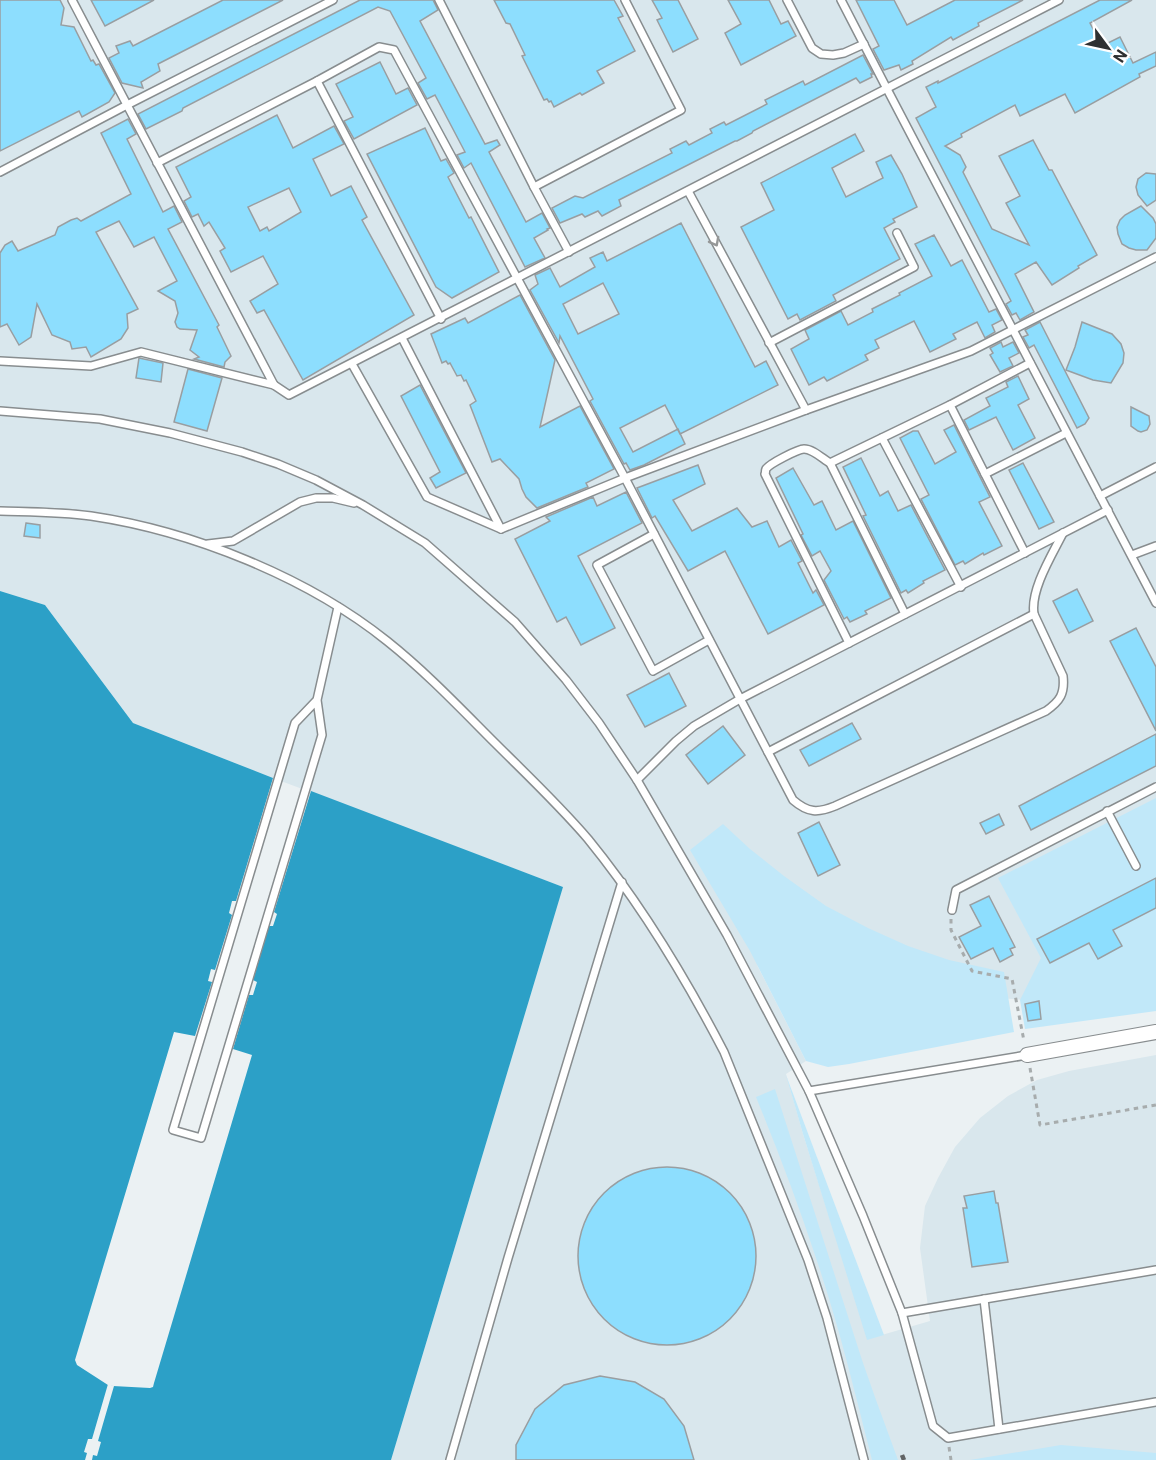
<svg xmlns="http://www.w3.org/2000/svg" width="1156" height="1460" viewBox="0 0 1156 1460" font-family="Roboto,sans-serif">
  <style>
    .built { fill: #d9e7ed }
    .green { fill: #c1e8f9 }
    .water { fill: #2ca0c7 }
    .pier { fill: #ebf1f3 }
    .building { fill: #8ddefe; stroke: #999ea1; stroke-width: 1.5; fill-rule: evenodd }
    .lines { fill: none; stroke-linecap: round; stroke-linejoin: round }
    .lane-casing { stroke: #888d8f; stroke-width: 10 }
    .street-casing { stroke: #888d8f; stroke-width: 16 }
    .path { stroke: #a7acad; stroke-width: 3; stroke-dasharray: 4.5 4.5; stroke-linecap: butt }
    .lane { stroke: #fff; stroke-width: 7 }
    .street { stroke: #fff; stroke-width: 14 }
    .rail { stroke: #616465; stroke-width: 4.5; stroke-dasharray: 8 8; stroke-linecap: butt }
    .oneway { stroke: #969898 }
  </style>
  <rect width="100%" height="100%" fill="#ebf1f3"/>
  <path class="built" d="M 0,0 L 1156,0 L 1156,994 L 1045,1002 L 1001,998 L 753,948 L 758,967 L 806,1061 L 786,1074 L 803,1134 L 868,1339 L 930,1321 L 920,1248 L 925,1206 L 938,1178 L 955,1147 L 980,1118 L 1008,1096 L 1037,1080 L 1069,1071 L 1156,1055 L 1156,1460 L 391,1460 L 563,887 L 273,778 L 133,723 L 45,605 L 0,591 Z"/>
  <g class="green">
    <path d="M 1156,798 L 1156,1011 L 1025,1029 L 1020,1000 L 1041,958 L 998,878 Z"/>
    <path d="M 723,824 L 750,849 L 784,876 L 826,906 L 868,928 L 908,946 L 949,960 L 1004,972 L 1014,1032 L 849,1064 L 828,1067 L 806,1061 L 750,951 L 690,850 Z"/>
    <path d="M 786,1075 L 884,1335 L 867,1340 L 803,1134 Z"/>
    <path d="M 775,1089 L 862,1360 L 876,1400 L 898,1460 L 872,1460 C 855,1393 839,1326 817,1261 C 799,1206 778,1151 756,1097 Z"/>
    <path d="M 1061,1445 L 1156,1453 L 1156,1460 L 970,1460 Z"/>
  </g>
  <path class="water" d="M 0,591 L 45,605 L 133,723 L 273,778 L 236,901 L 232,901 L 229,913 L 232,915 L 215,970 L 211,969 L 208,981 L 212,982 L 195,1036 L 174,1032 L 75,1360 L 77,1365 L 108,1385 L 113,1386 L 150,1388 L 153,1387 L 154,1383 L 252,1055 L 233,1049 L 249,995 L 253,995 L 257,982 L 253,980 L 269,926 L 273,926 L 277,914 L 274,912 L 311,791 L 563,887 L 391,1460 L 0,1460 Z"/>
  <path class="pier" d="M 108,1384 L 114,1386 L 98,1441 L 101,1442 L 97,1456 L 93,1455 L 92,1460 L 85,1460 L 87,1453 L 84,1452 L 88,1439 L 92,1439 Z"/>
  <g class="building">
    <path d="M 0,0 L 60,0 L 64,8 L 61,25 L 74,27 L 91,61 L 93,60 L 96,65 L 99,64 L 115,93 L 109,102 L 82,117 L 79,111 L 0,151 Z"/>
    <path d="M 91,0 L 154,0 L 105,26 Z"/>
    <path d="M 223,0 L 283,0 L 158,64 L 160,71 L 141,82 L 143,88 L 122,83 L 109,58 L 119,53 L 116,46 L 130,41 L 133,46 Z"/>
    <path d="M 360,0 L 433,0 L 438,10 L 420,21 L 485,144 L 497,140 L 500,145 L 489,152 L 526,222 L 542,213 L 550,228 L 547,229 L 548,230 L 534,238 L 545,258 L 525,267 L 471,163 L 464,168 L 457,155 L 465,152 L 435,95 L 427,99 L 418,83 L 426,78 L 390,11 L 378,7 L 183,108 L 182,111 L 146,129 L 138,114 Z"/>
    <path d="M 494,0 L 614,0 L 623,16 L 618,18 L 635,51 L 597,71 L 604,83 L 582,95 L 580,93 L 554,107 L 551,101 L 549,102 L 547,99 L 544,100 L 522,56 L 525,55 L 510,24 L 506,23 Z"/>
    <path d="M 652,0 L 678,0 L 698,39 L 673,52 L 657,20 L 662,18 Z"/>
    <path d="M 728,0 L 769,0 L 781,24 L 788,21 L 796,36 L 741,65 L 725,33 L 741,24 Z"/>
    <path d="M 856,0 L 894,0 L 907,25 L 955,0 L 1023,0 L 978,23 L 979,26 L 953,40 L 951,37 L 912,61 L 913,64 L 901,70 L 899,65 L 884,70 L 873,49 L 879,46 Z"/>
    <path d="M 1100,0 L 1132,0 L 1090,23 L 1102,46 L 1120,37 L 1133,63 L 1156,52 L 1156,66 L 1139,74 L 1140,77 L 1075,113 L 1065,94 L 1020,116 L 1015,105 L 961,134 L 962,137 L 945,146 L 960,155 L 966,167 L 963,172 L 992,229 L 1029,245 L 1006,203 L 1020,196 L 999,156 L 1033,140 L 1049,170 L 1052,170 L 1097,255 L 1078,266 L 1079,268 L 1052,285 L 1036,262 L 1015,274 L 1034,312 L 1020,320 L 1016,313 L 1012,315 L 1006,304 L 1011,301 L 916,118 L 936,107 L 926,87 L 938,81 L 938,83 Z"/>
    <path d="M 863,55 L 873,74 L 871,74 L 872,77 L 860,83 L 856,78 L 753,131 L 752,133 L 737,141 L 735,141 L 619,200 L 621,206 L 602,216 L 598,211 L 585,217 L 582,214 L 560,223 L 552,208 L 575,196 L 583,198 L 672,153 L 670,149 L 686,141 L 689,145 L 712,133 L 710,129 L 724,122 L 726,125 L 767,104 L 765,100 L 803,81 L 805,85 Z"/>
    <path d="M 380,62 L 396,94 L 408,88 L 417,105 L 354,139 L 344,121 L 353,117 L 336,84 Z"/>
    <path d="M 277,115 L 293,148 L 334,126 L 344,144 L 313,159 L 331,196 L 351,186 L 367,217 L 362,220 L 414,315 L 303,380 L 264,310 L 257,313 L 250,301 L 278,284 L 263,256 L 231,272 L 220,251 L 225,248 L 209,222 L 204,226 L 198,214 L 192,217 L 184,201 L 191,197 L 176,167 ZM 289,188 L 301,212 L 269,231 L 267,227 L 260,231 L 248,207 Z"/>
    <path d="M 128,119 L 136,134 L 127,139 L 163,212 L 174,206 L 182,222 L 168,229 L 219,325 L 217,327 L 231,356 L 225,362 L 224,367 L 194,359 L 199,357 L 190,350 L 197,330 L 180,329 L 177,327 L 175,322 L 178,313 L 175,301 L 158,291 L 177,281 L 154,237 L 134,247 L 119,221 L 96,232 L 138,309 L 127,314 L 128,328 L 121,339 L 91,357 L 86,347 L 72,349 L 70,342 L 52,335 L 37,304 L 31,337 L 19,345 L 7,324 L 0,327 L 0,253 L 5,245 L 12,241 L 18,251 L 55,235 L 58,227 L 71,220 L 77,218 L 81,221 L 131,194 L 101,133 Z"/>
    <path d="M 425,128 L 441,161 L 446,159 L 454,173 L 448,177 L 469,218 L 471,217 L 499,272 L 452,298 L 436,287 L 367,154 Z"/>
    <path d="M 855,134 L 864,151 L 832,168 L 846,197 L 883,178 L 876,162 L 891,155 L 902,174 L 917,207 L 893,219 L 895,222 L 884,228 L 900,259 L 833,295 L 836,301 L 800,320 L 797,314 L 788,319 L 741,227 L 774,210 L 761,183 Z"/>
    <path d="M 1146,173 L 1156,174 L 1156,200 L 1147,206 L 1138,195 L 1136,187 L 1138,179 Z"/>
    <path d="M 1141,206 L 1153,218 L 1156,224 L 1156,238 L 1147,250 L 1136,250 L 1129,248 L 1122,244 L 1118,234 L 1117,227 L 1120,220 L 1125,215 Z"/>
    <path d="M 681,223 L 755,367 L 766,361 L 778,385 L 680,434 L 665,405 L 620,428 L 633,452 L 678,429 L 685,444 L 644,465 L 630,470 L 626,463 L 624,464 L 590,401 L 593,399 L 560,336 L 559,343 L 530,290 L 538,284 L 535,275 L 550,268 L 560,287 L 595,267 L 590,258 L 603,252 L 607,261 ZM 603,283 L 619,314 L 578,334 L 563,304 Z"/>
    <path d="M 934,235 L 951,266 L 962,260 L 989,312 L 996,309 L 1002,320 L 992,325 L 995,332 L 985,338 L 977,322 L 953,334 L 956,339 L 930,352 L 914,321 L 875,340 L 879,348 L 865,355 L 868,360 L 827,381 L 824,377 L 809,385 L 791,349 L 809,339 L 805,330 L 841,311 L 848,325 L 873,312 L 872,309 L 900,295 L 899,293 L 932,276 L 915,244 Z"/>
    <path d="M 520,295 L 555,360 L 540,427 L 580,406 L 614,469 L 586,483 L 588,487 L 537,508 L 526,497 L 522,489 L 519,479 L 500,459 L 492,462 L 470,405 L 476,401 L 466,380 L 464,381 L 461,375 L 457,376 L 450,363 L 448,364 L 446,361 L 442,363 L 431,334 L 465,318 L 468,323 Z"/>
    <path d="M 1040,322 L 1089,418 L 1085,424 L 1077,428 L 1034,345 L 1029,348 L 1023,337 L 1028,335 L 1025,330 Z"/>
    <path d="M 1082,322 L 1112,334 L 1121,344 L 1124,353 L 1123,363 L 1111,383 L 1093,380 L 1066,370 L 1075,347 Z"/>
    <path d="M 1001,342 L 1003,347 L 1013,342 L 1019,353 L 1009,358 L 1013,366 L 1000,372 L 990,355 L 993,353 L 990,348 Z"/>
    <path d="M 139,358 L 163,363 L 161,382 L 136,378 Z"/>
    <path d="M 188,369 L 222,378 L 207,431 L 174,422 Z"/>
    <path d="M 1018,376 L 1029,399 L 1018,405 L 1035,438 L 1013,450 L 996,417 L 969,430 L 964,420 L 990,406 L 986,398 L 1008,387 L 1006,382 Z"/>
    <path d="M 420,385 L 466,473 L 436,488 L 430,478 L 440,472 L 401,396 Z"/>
    <path d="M 1131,407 L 1149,416 L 1150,424 L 1147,430 L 1141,432 L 1138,431 L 1131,426 Z"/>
    <path d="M 954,425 L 990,497 L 979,502 L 1002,546 L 984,555 L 983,553 L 965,564 L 963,561 L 955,565 L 921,499 L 929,495 L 900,438 L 913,431 L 918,431 L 935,464 L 956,452 L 944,430 Z"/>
    <path d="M 861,458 L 880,496 L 888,491 L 898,511 L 911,505 L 945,570 L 923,581 L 924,583 L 908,593 L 906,590 L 901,593 L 863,516 L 866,515 L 843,467 Z"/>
    <path d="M 1023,463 L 1054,522 L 1039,529 L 1009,470 Z"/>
    <path d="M 698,465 L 705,484 L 673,500 L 692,531 L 737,508 L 752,527 L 767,521 L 779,547 L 791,540 L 802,561 L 798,563 L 813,593 L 816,590 L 824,605 L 768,634 L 725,551 L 688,571 L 655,516 L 652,518 L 637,488 Z"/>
    <path d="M 793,468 L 814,505 L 822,501 L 836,530 L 853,521 L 891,598 L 865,611 L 867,614 L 850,622 L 847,617 L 844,619 L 824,580 L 831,571 L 820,551 L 812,556 L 801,535 L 803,534 L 776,478 Z"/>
    <path d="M 626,492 L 642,523 L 578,556 L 615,628 L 581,645 L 566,617 L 557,622 L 515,539 L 550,521 L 546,517 L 593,497 L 597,506 Z"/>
    <path d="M 26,523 L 40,525 L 40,538 L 24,536 Z"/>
    <path d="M 1077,589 L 1093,621 L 1069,633 L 1053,601 Z"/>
    <path d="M 1136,628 L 1156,667 L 1156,731 L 1110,641 Z"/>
    <path d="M 669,673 L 686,706 L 645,727 L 627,695 Z"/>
    <path d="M 852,723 L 861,739 L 809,766 L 800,750 Z"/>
    <path d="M 723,726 L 745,755 L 708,784 L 686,755 Z"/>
    <path d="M 1156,734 L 1156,766 L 1031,830 L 1019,806 Z"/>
    <path d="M 999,814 L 1004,825 L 986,834 L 980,823 Z"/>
    <path d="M 819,822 L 840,865 L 818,876 L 798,833 Z"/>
    <path d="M 1156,878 L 1156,908 L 1113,930 L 1122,946 L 1098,959 L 1089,943 L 1050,963 L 1037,939 Z"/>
    <path d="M 989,896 L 1015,947 L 1010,949 L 1013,955 L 1000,962 L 993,948 L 971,959 L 959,937 L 981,926 L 970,905 Z"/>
    <path d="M 1039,1001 L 1041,1019 L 1028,1021 L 1025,1004 Z"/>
    <circle cx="667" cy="1256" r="89"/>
    <path d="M 994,1191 L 996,1203 L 998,1203 L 1008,1262 L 972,1267 L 963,1208 L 967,1208 L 964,1196 Z"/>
    <path d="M 600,1376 L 635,1382 L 664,1399 L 684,1426 L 694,1460 L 516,1460 L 516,1445 L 535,1409 L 564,1385 Z"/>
  </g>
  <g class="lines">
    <defs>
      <g id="lane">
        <path d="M 72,0 L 274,385"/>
        <path d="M 439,0 L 534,187 L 569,252"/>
        <path d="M 787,0 L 812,48 L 821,54 L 833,55 L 844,53 L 864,44"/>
        <path d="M 841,0 L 887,89 L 1156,603"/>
        <path d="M 317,81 L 441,319"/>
        <path d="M 157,163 L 317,81 L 379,47 L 394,50 L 625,478 L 793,800 C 808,813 818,813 835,806 L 1046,711 C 1060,701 1065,694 1063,676 L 1034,614 C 1030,590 1052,555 1063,533"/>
        <path d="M 0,172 L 127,105 L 333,0"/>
        <path d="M 534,187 L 681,110 L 625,0"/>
        <path d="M 688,191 L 806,410"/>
        <path d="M 402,338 L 501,529"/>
        <path d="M 769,343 L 914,267 L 897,233"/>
        <path d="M 0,361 L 91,366 L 141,352 L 274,385 L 289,395 L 1059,0"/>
        <path d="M 352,364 L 427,497 L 501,529 L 625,478 L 806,410 L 971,351 L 1156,257"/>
        <path d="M 950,405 L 1025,553"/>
        <path d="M 0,411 L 100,419 L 170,433 L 242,452 L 278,464 L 316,480 L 363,505 L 425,543 L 515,622 L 566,680 L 599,723 L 637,780 L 727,935 L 809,1091 L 863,1216 L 902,1313 L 933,1426 L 948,1438 L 1156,1402"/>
        <path d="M 882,438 L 961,587"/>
        <path d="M 830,463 L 950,405 L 1030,363"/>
        <path d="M 985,474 L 1066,433"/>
        <path d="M 1100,496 L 1156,467"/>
        <path d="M 0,511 C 30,512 61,512 91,516 C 192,531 307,577 387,641 C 426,672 460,708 495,743 C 526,774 559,805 588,839 C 641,904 685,977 724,1052 L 808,1260 L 827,1318 L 864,1460"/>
        <path d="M 654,534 L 597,565 L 653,671 L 709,640"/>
        <path d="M 208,544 L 233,541 L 300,502 L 316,498 L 333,498 L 354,503"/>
        <path d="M 1132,555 L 1156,546"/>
        <path d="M 849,643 L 765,474 C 766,472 765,471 766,469 C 769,464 798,449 804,449 C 813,449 823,459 830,463 L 905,614"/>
        <path d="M 317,700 L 295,723 L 173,1130 L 201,1138 L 322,735 L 317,700 L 338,607"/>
        <path d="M 768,752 L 1034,614"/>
        <path d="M 637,780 L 676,741 L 694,726 L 740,699 L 1108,510"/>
        <path d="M 1107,811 L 1136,866"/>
        <path d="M 952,910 L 956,890 L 1156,787"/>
        <path d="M 809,1091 L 1027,1055"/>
        <path d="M 984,1299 L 999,1429"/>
        <path d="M 902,1313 L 1156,1270"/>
        <path d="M 450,1460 L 508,1258 L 622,882"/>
      </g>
      <path id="street" d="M 1027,1055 L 1156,1032"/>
    </defs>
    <use href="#lane" class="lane-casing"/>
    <use href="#street" class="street-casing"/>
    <g class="path">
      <path d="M 951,919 L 951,930 L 972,971 L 1012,979 L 1024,1041"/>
      <path d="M 1030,1068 L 1040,1125 L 1156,1105"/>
      <path d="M 949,1447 L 951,1460"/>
    </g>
    <use href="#lane" class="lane"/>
    <use href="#street" class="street"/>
    <path class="rail" d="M 902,1455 L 904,1460"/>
  </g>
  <defs><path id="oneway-chevron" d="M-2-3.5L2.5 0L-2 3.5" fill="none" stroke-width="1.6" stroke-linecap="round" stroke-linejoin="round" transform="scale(1.5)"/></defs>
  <use class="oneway" href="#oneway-chevron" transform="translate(715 242) rotate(62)"/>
  <g transform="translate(1108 48) rotate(123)" stroke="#ffffff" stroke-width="4.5" paint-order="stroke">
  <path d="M0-4.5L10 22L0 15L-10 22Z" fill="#2e3031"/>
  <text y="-9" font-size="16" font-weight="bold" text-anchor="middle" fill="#2e3031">N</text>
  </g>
</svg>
